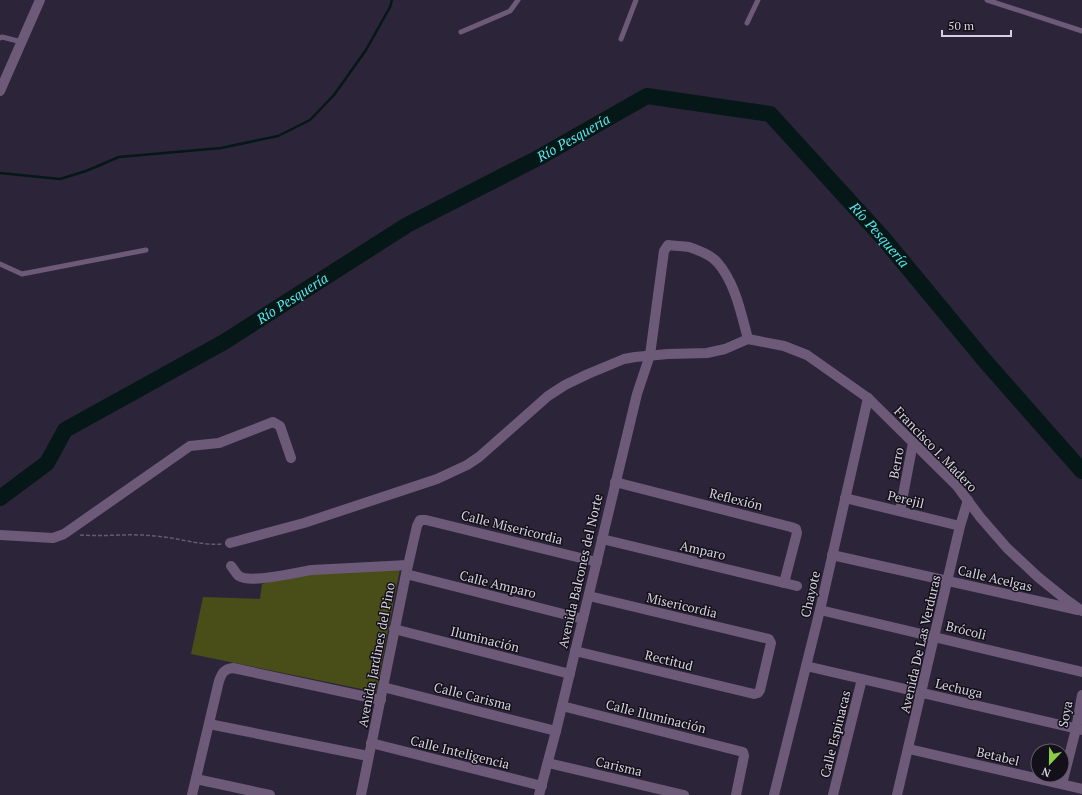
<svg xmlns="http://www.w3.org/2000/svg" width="1082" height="795" viewBox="0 0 1082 795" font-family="'PT Serif',serif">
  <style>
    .green { fill: #494d17 }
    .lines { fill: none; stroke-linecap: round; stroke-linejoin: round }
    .stream { stroke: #051717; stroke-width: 2.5 }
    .river { stroke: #051717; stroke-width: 16 }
    .path { stroke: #615b6d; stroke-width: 1.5; stroke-dasharray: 4 2; stroke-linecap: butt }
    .service { stroke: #6d5a79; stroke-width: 5 }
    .minor { stroke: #6d5a79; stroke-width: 10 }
    .labels { text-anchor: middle; stroke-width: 3; stroke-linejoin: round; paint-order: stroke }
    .street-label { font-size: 13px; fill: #d5d1de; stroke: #131019 }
    .water-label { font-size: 14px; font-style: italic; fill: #57e6e9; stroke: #131019 }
  </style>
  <rect width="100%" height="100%" fill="#2c2539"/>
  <path class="green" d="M 400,569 L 376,692 L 191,654 L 203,597 L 260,599 L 262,584 L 296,574 Z"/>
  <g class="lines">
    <path class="stream" d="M 0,173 L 60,179 L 86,171 L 119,157 L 221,148 L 278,136 L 310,120 L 334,95 L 366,50 L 390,7 L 392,0"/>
    <path class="river" id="s1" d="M 0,498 L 47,463 L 65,430 L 224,342 L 407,225 L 538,158 L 647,96 L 770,114 L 884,239 L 985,361 L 1082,471"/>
    <path class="path" d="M 80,535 C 105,537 130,533 154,536 C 176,537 199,546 222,544"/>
    <g class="service">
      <path d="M 987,0 L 1082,31"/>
      <path d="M 747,23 L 758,0"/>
      <path d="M 461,32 L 510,11 L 518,0"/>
      <path d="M 0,38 L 2,37 L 22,42"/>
      <path d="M 621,39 L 636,0"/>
      <path d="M 0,264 L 22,274 L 146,250"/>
    </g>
    <g class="minor">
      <path d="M 0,91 L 40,0"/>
      <path d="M 748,339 L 784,346 L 807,355 L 868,398 L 957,486 L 980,517 L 1007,548 L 1038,577 L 1064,598 L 1082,611"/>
      <path d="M 615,482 L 791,527 L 796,529 L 797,533 L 784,583"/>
      <path d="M 845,498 L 960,526"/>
      <path d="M 900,511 L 913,443"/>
      <path d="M 0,535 L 53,538 L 64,534 L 190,446 L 219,443 L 273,422 L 280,426 L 291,458"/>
      <path d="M 602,539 L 797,586"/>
      <path d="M 230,543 L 304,523 L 437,479 L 467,465 L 479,457 L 548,396 L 565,385 L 588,374 L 624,359 L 635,357 L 668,354 L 707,353 L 725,349 L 748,339"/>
      <path d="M 832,555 L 1078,610"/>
      <path d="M 231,566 C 234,569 236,574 239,576 C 250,584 297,572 312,570 L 408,565"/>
      <path d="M 406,574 L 583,619"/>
      <path d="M 820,610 L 1082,672"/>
      <path d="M 394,629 L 570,674"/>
      <path d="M 575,651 L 754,694 L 758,693 L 760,690 L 771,643 L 769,639 L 589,596"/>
      <path d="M 806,666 L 1082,730"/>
      <path d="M 383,687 L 556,731"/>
      <path d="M 562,706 L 743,752 L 744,756 L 736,795"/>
      <path d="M 209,724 L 368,756"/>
      <path d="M 371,743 L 542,786"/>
      <path d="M 909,749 L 1082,789"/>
      <path d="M 548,763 L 684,795"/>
      <path d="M 196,779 L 270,795"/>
      <path d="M 1062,784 L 1076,729 L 1082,695"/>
      <path d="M 192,795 L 219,681 C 222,673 224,669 233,668 L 381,700"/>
      <path d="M 361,795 L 406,574 L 417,526 L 420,520 L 426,520 L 597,562"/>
      <path d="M 539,795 L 556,731 L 637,394 L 650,355 L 664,251 L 668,245 C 675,246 683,246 689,247 C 698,250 711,255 717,262 C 735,282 741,313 748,339"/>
      <path d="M 774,795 L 820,610 L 868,398"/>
      <path d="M 833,795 L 862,679"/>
      <path d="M 897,795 L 960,526 L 968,500"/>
    </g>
  </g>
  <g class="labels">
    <g class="street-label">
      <text transform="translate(936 449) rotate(46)" y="5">Francisco I. Madero</text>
      <text transform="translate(896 463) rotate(-79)" y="5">Berro</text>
      <text transform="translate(736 499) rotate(14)" y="5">Reflexión</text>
      <text transform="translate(906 499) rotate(14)" y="5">Perejil</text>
      <text transform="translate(512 527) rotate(14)" y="5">Calle Misericordia</text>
      <text transform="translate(703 550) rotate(13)" y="5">Amparo</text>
      <text transform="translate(580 571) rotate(-77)" y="5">Avenida Balcones del Norte</text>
      <text transform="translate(995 578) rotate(13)" y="5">Calle Acelgas</text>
      <text transform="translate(498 584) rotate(14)" y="5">Calle Amparo</text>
      <text transform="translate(810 594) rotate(-77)" y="5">Chayote</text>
      <text transform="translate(682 605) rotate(13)" y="5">Misericordia</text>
      <text transform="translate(966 630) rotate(14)" y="5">Brócoli</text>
      <text transform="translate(485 639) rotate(14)" y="5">Iluminación</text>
      <text transform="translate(920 644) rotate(-77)" y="5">Avenida De Las Verduras</text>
      <text transform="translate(376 655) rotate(-79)" y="5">Avenida Jardines del Pino</text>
      <text transform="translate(669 660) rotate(14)" y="5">Rectitud</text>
      <text transform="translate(959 688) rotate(13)" y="5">Lechuga</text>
      <text transform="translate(473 696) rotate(14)" y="5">Calle Carisma</text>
      <text transform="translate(1065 714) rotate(-79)" y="5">Soya</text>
      <text transform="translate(656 716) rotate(14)" y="5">Calle Iluminación</text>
      <text transform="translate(835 734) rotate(-76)" y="5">Calle Espinacas</text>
      <text transform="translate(460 752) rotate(14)" y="5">Calle Inteligencia</text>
      <text transform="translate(998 756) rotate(13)" y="5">Betabel</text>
      <text transform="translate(619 766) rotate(13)" y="5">Carisma</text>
    </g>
    <g class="water-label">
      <text dy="5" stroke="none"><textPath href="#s1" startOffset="683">Río Pesquería</textPath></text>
      <text dy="5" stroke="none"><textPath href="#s1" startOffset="1055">Río Pesquería</textPath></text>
      <text dy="5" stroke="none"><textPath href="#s1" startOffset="359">Río Pesquería</textPath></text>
    </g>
  </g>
  <g transform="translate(1050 763) rotate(202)"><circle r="19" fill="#131019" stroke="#615d68"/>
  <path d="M0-3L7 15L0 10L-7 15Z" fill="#8ace48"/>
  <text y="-6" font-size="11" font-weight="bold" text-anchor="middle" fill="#d5d1de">N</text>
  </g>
  <path d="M942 30v6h69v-6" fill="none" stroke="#d5d1de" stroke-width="2"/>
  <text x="948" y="30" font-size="12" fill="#d5d1de" stroke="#131019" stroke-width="3" paint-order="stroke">50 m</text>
</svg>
